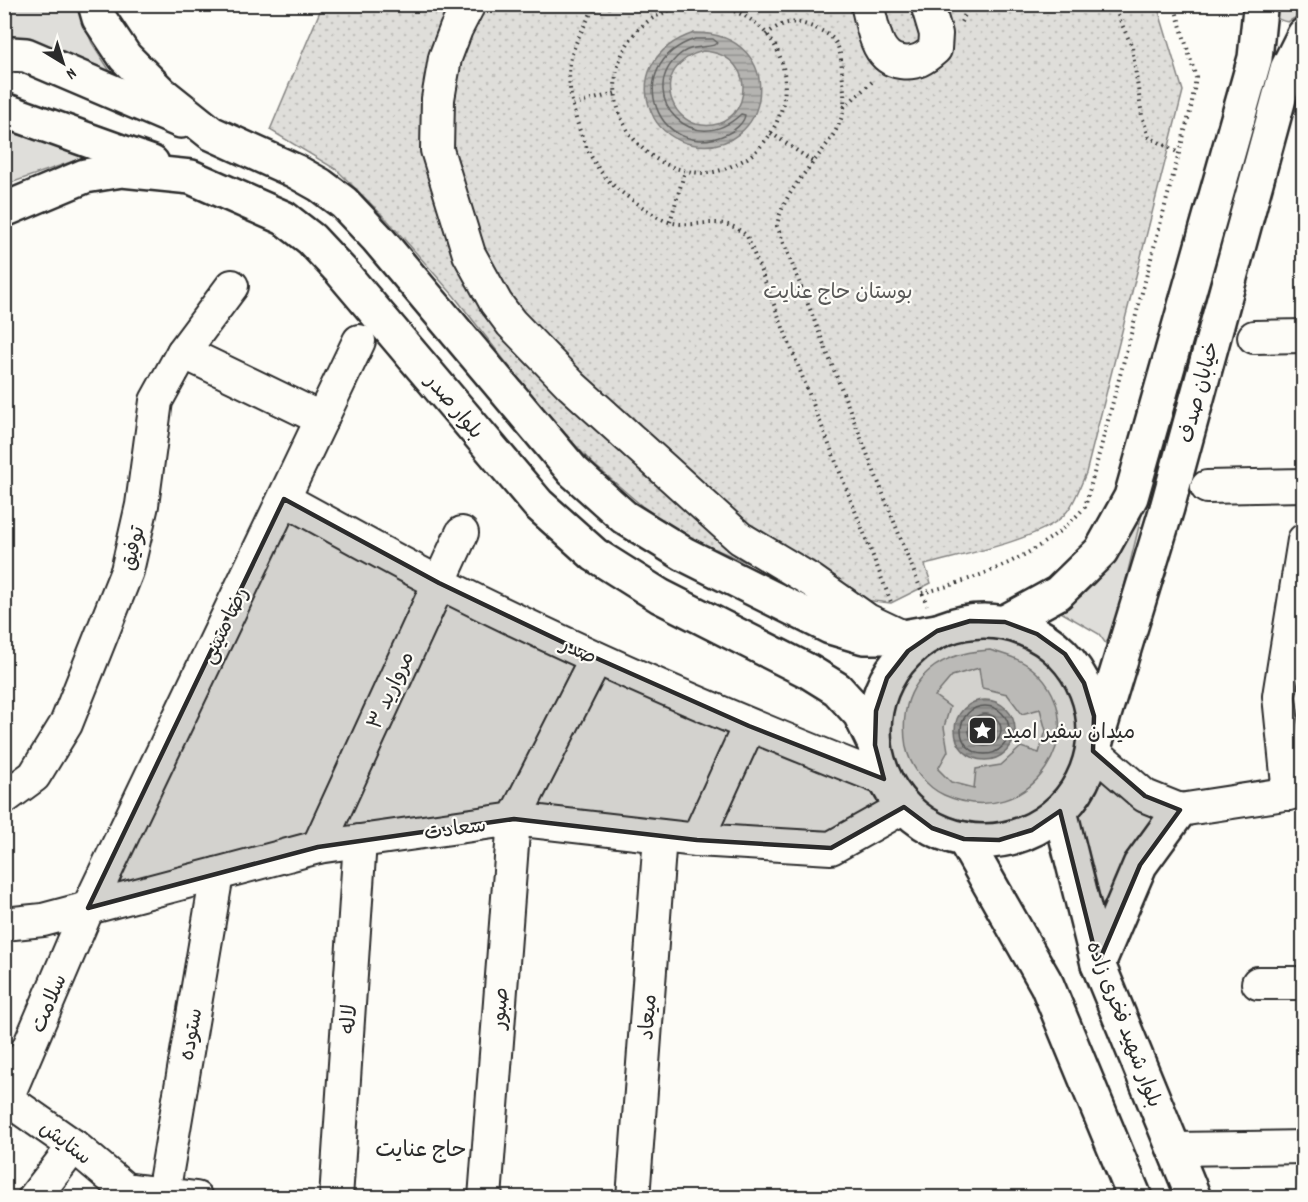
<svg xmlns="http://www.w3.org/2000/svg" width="1308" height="1202" viewBox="0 0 1308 1202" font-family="Dekko,'Playpen Sans Arabic',sans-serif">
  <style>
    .green { fill: #dfdeda; stroke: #858482; stroke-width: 1.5; fill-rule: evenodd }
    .park { fill: url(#park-dots); stroke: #858482; stroke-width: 1.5 }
    .water { fill: url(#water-rules); stroke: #7e7d7b; stroke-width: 1.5; fill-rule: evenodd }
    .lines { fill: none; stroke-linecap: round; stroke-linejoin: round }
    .shore { stroke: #626261; stroke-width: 1.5 }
    .minor-casing { stroke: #2b2b2b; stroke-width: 36 }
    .major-casing { stroke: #2b2b2b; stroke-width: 38 }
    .path { stroke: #2b2b2b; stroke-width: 4; stroke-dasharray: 1.5 4.5; stroke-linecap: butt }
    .minor { stroke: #fdfcf7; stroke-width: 32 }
    .major { stroke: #fdfcf7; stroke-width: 33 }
    .marked { fill: #2b2b2b; fill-opacity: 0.2; stroke: #2b2b2b; stroke-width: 4.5; stroke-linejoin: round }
    .labels { text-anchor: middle; stroke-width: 4.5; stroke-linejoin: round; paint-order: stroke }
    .park-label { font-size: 21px; fill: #585857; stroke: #fdfcf7 }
    .street-label { font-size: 21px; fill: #2b2b2b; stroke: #fdfcf7 }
    .poi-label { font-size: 21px; fill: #2b2b2b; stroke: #fdfcf7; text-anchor: start }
    .neighbourhood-label { font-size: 22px; fill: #2b2b2b; stroke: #fdfcf7 }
  </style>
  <defs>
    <pattern id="park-dots" width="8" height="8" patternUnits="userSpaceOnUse" patternTransform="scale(1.5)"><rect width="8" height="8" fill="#dfdeda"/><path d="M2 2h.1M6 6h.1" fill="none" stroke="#c0bfbb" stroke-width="1.8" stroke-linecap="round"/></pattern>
    <pattern id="water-rules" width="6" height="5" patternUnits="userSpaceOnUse" patternTransform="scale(1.5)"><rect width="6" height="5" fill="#b5b4b1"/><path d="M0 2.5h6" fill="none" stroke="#939390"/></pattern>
  </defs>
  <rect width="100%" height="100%" fill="#fdfcf7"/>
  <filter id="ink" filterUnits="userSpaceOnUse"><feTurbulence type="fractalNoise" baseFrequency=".0167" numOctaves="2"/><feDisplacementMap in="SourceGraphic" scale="12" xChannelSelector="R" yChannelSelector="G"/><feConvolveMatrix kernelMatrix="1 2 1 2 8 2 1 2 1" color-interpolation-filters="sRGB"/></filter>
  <g filter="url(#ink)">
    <g class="green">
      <path d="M 1270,4 L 1303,5 L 1303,13 L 1288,22 C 1276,20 1273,16 1270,4 Z"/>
      <path d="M 4,5 L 76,5 L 92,43 L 117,82 L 5,35 Z"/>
      <path d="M 5,130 L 85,157 L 5,185 Z"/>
      <path d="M 1143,510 L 1109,648 L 1099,634 L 1059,611 C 1101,588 1120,550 1143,510 Z"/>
      <path d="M 990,650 C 1006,655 1022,659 1035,671 C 1097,728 1031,834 944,795 C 926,787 910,766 906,747 C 896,686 932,653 990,650 ZM 979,668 L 982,688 L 1007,694 L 1022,714 L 1040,709 L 1046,731 L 1039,753 L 1021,747 L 1001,765 L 976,769 L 974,788 L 951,782 L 938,769 L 948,751 L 944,727 L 950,707 L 935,696 L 952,676 Z"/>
    </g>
    <path class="park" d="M 323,4 L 1157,5 L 1183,91 L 1086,473 C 1080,487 1073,508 1061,518 C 1033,541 961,555 925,565 L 931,583 L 891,603 L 826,596 L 689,538 L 642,506 L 591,462 L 544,411 L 454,296 L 389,222 L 337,170 L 270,130 Z"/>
    <g class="water">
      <path d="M 694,33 C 791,32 773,161 690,144 C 676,141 661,131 654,118 C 634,78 655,46 694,33 ZM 703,51 C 765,55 749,137 696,124 C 686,121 677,113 673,103 C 662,78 679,57 703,51 Z"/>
      <circle cx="985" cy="730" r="30"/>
    </g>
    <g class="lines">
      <g class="shore">
        <path d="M 695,39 L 713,39 L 718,43 C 709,50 691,42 676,58 C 637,97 693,160 741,114 L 745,115 C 744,123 734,131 727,134 C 659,165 618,65 695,39 Z"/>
        <circle cx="985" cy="730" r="24"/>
        <circle cx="985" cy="730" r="16"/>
      </g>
      <defs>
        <g id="minor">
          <path d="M 469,4 L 456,29 L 445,58 L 438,99 L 437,150 L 469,254 L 496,303 L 511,323 L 572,386 L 740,538 L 812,581 L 867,620 L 903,637"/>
          <path d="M 867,4 C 873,25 875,59 901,62 C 916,64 924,59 935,49 L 936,34 L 927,4"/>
          <path d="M 1254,337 L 1304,336"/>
          <path d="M 183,352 L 322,419"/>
          <path d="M 1207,487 L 1304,485"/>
          <path d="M 284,499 C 336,527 388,557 440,583 C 585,656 733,720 884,779"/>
          <path d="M 1093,751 L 1145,796 L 1180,810 L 1304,791"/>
          <path d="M 1289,794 L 1279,696 L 1304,540"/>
          <path d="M 4,798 L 34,776 L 66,724 L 127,571 L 142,505 L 156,401 L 183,352 L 232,286"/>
          <path d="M 697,840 L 749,726"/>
          <path d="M 318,847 L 462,533"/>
          <path d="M 4,924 L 43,920 L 318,847 L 514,819 L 697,840 L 831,848 L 904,807"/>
          <path d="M 1258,983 L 1304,983"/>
          <path d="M 4,1097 L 74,1146 L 125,1189 L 196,1198"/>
          <path d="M 7,1098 L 88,908 L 359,341"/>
          <path d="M 1174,1149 L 1304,1147"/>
          <path d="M 163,1194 L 217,874"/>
          <path d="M 34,1198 L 74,1146"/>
          <path d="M 336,1198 L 360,841"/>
          <path d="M 485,1198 L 514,819 L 596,658"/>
          <path d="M 633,1198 L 660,836"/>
        </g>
        <g id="major">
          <path d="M 95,4 L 99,18 L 125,57 L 161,93 L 211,133 L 295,171 L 320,185 L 344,203 L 377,238 L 573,471 L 624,517 L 684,554 L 830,627 L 864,637 L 903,637 L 937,631"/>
          <path d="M 4,57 L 11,54 L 26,55 L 181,121"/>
          <path d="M 4,110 L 152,163"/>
          <path d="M 4,210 L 85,176 L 122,170 L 191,177 L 284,218 L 311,239 L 341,271 L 538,504 L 595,555 L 660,596 L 808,671 L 837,689 L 860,714 L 875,745"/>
          <circle cx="984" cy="731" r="110"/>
          <path d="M 1005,622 L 1058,593 L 1101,551 L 1131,497 L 1255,58 L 1260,9"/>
          <path d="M 1093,751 L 1167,508 L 1287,69 L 1304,35"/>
          <path d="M 1060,811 L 1098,964 L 1194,1198"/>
          <path d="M 964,839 L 1047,985 L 1135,1198"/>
          <path d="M 1098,964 L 1140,865 L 1180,810"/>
        </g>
      </defs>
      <use href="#minor" class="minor-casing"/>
      <use href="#major" class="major-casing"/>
      <g class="path">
        <path d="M 596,4 C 586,23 574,42 570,62 C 565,96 583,153 606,178 C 616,189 629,198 641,206 C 650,212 659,219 669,222 C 699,230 720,212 747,236 L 891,602"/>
        <path d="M 686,4 C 669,10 651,16 638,30 C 586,88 629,171 704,173 C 719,173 735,165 747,158 C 789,129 800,64 760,27 C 747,15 732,10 716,4"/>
        <path d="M 1113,4 L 1132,47 L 1142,116 L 1149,137 L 1179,153"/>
        <path d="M 961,22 L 971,4"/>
        <path d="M 766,35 C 779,24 790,19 807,25 C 835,35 840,41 842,70 C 843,82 845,95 844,107 C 839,147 784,181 777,226 L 927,605"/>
        <path d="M 573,105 L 616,93"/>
        <path d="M 844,107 L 874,80"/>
        <path d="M 771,133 L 812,161"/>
        <path d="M 670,222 L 685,171"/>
        <path d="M 922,593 C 982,578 1043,554 1085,507 L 1191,108 L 1196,78 L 1174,4"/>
      </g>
      <use href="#minor" class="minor"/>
      <use href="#major" class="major"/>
    </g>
  </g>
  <path class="marked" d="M 284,499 L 439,583 L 596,658 L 749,726 L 884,779 L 875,745 L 876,711 L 887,678 L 908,651 L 937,631 L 970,621 L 1005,622 L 1037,634 L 1065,654 L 1084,683 L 1094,716 L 1093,751 L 1145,796 L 1180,810 L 1140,865 L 1098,964 L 1060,811 L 1032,830 L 999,840 L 964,839 L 932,828 L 904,807 L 831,848 L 697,840 L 514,819 L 318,847 L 88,908 Z"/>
  <defs>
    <symbol id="sight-square" viewBox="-11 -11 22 22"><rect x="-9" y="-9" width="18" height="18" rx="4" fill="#2b2b2b" stroke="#fdfcf7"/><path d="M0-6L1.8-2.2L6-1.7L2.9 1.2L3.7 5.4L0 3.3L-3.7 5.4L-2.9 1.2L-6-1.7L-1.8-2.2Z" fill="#fff"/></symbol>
  </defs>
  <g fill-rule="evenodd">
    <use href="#sight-square" x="966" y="714" width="33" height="33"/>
  </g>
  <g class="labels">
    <g class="park-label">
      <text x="838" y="298">بوستان حاج عنایت</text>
    </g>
    <g class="street-label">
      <text transform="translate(1198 392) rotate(-75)" y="7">خیابان صدف</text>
      <text transform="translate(455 406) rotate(50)" y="7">بلوار صدر</text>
      <text transform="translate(132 548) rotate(-76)" y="7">توفیق</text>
      <text transform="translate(224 625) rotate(-64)" y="7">رضا متینی</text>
      <text transform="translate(579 650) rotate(25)" y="7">صدر</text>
      <text transform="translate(390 690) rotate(-65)" y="7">مروارید ۳</text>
      <text transform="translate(455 828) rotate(-8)" y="7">سعادت</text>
      <text transform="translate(48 1003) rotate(-67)" y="7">سلامت</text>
      <text transform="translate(499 1008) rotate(-86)" y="7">صبور</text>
      <text transform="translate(647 1017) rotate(-86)" y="7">میعاد</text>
      <text transform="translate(348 1019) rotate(-86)" y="7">لاله</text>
      <text transform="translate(1125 1024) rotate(69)" y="7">بلوار شهید فخری زاده</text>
      <text transform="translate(190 1034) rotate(-80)" y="7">ستوده</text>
      <text transform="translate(66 1142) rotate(37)" y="7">ستایش</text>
    </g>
    <g class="poi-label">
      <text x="1003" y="738">میدان سفیر امید</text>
    </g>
    <g class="neighbourhood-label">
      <text x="421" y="1156">حاج عنایت</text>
    </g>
  </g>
  <rect width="1308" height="1202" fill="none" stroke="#fdfcf7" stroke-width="24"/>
  <rect x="12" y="12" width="1284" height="1178" fill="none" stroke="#2b2b2b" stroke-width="2" filter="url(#ink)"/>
  <g transform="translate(63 63) rotate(142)" stroke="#fdfcf7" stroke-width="4.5" paint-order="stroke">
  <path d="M0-4.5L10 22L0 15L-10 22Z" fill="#2b2b2b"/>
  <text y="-9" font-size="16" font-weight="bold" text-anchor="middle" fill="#2b2b2b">N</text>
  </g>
</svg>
